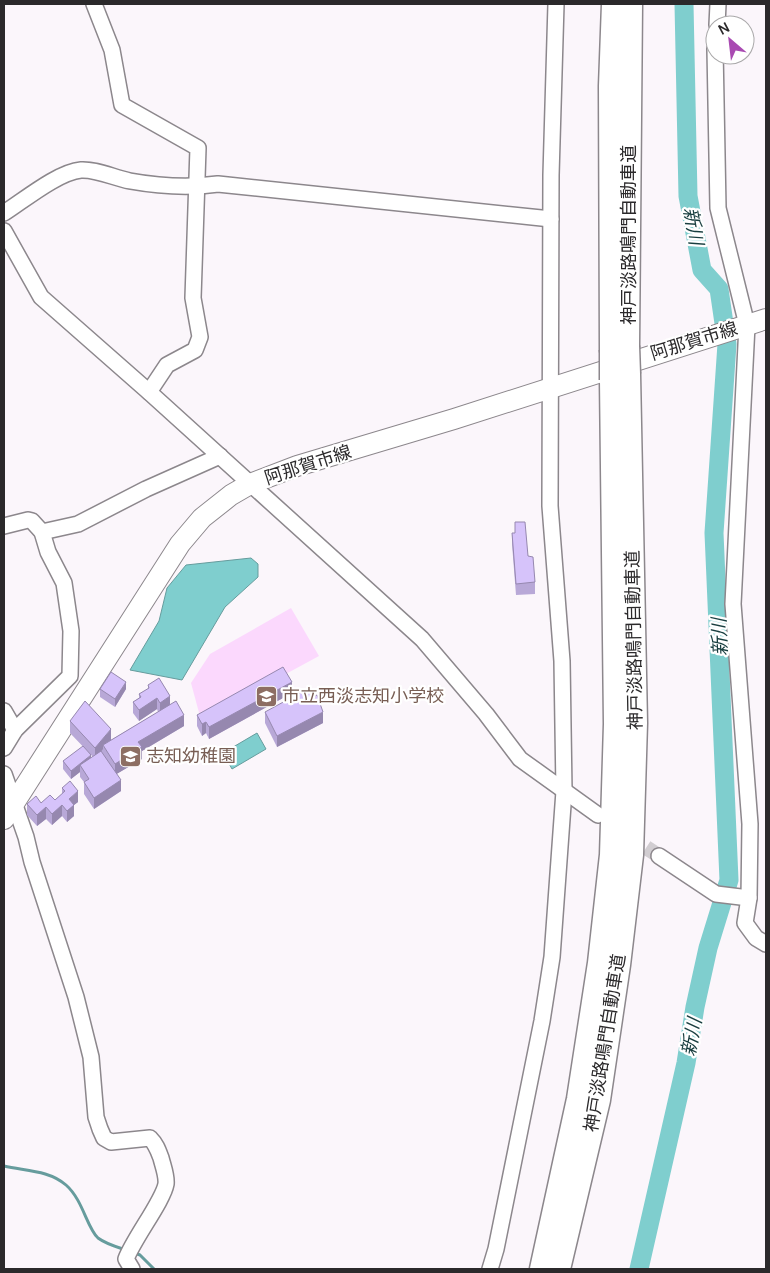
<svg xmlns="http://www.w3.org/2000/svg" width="770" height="1273" viewBox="0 0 770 1273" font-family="Manrope,'Noto Sans JP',sans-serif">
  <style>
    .green { fill: #fbd8fd }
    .water { fill: #7fcece; stroke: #669c9d }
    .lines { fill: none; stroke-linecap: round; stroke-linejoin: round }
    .stream { stroke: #669c9d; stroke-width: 3 }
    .river { stroke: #7fcece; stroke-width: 19 }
    .minor-tunnel { stroke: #d1cdd1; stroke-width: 15; stroke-dasharray: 15 8; stroke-linecap: butt }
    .minor-casing { stroke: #8c878c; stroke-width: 18 }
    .major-casing { stroke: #8c878c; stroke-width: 22 }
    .highway-casing { stroke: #8c878c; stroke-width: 25 }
    .minor { stroke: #fff; stroke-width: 15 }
    .major { stroke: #fff; stroke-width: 20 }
    .highway { stroke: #fff; stroke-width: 22 }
    .highway-bridge-casing { stroke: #8c878c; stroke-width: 25; stroke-linecap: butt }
    .highway-bridge { stroke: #fff; stroke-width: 22 }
    .wall { fill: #b8a8d7 }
    .shaded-wall { fill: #9688af }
    .building { fill: #d6c3fa; stroke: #9688af }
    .labels { text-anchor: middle; stroke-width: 4.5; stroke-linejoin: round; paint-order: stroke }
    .street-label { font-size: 18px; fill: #2b292b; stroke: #fff }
    .education-label { font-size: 18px; fill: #785e54; stroke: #fff; text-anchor: start }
    .water-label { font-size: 19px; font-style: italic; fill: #183e3f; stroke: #fff }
  </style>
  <rect width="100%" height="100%" fill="#fbf6fb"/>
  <path class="green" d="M 291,608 L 319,656 L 201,720 L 191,683 L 210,654 Z"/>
  <g class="water">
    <path d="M 251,558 L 258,564 L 258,577 L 225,607 L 182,680 L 130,670 L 159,621 L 167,588 L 186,565 Z"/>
    <path d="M 257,733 L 266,749 L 232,769 L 223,753 Z"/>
  </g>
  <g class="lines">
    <g class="stream">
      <path d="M 4,1166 C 25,1171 49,1170 66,1185 C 83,1200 87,1228 98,1238 C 106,1244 117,1247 126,1250"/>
      <path d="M 135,1253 L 140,1255 L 154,1269"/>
    </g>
    <path class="river" d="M 639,1269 L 686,1063 L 695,1007 L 708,948 L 729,880 L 714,533 L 727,344 L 719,289 L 702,270 L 688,196 L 684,4"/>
    <path class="minor-tunnel" d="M 627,835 L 659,856"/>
    <defs>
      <g id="minor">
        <path d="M 94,4 L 112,50 L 122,105 L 198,148 L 193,298 L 200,337 L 195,350 L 167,365 L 149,392"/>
        <path d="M 717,25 L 718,4"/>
        <path d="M 715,49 L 718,208 L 747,325 L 733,604 L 750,824 L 749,898 L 745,923 L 756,938 L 766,944"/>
        <path d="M 4,213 C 23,201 58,172 81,170 C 97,169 114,178 130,181 C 158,186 190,188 218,184 L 551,219"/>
        <path d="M 4,231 L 41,297 L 149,392 L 422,639 L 486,714 L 520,759 L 598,815"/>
        <path d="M 4,526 L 28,520 L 32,521 L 42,532 L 48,552 L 64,583 L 71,631 L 70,676 L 15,730 L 4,748"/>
        <path d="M 42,532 L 78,524 L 146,489 L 220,456"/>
        <path d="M 4,711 L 15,730"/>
        <path d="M 4,774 L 26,837 L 32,862 L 76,997 L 91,1057 L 96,1117 L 100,1129 L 104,1138 L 111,1142 L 150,1138 C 156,1144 158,1150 161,1158 C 163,1166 167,1176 166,1184 C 163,1201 134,1238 126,1259 L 132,1269"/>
        <path d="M 659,856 L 716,894 L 749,898"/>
        <path d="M 490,1269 L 496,1249 L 542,1021 L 552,957 L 564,791 L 562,661 L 550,506 L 551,175 L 556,4"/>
      </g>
      <path id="major" d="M 4,819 L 180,544 L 202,518 L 231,495 L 250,484 L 297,466 L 454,419 L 766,319"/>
      <g id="highway">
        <path d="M 628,346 L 631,4"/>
        <path d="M 611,350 L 610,86 L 613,4"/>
        <path d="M 541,1269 L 578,1099 L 599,963 L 611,855 L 615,724 L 611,380"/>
        <path d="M 559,1269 L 599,1100 L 619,965 L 632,855 L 636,723 L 629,374"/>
      </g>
    </defs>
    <use href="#minor" class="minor-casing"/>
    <use href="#major" class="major-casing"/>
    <use href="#highway" class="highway-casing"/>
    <use href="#minor" class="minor"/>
    <use href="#major" class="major"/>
    <use href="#highway" class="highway"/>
    <defs>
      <g id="highway-bridge">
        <path d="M 628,346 L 629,374"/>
        <path d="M 611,380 L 611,350"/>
      </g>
    </defs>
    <use href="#highway-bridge" class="highway-bridge-casing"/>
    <use href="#highway-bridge" class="highway-bridge"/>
  </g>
  <g class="wall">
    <path d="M 515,522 L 528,556 L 535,582 L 535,594 L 516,595 L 512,544 L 512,533 L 515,533 Z"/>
    <path d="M 148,685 L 170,704 L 184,726 L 142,751 L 142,759 L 116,774 L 121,791 L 94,809 L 84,794 L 84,782 L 80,777 L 80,772 L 71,779 L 63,769 L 63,761 L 91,758 L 93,757 L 70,733 L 70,721 L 111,740 L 158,712 L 157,709 L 139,721 L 133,713 L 133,702 L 139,698 L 139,694 L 148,689 Z"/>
    <path d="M 100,689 L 126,689 L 115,707 L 100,697 Z"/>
    <path d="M 292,693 L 209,739 L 206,733 L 202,736 L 197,726 L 197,715 Z"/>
    <path d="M 265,712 L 323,723 L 277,747 L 265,723 Z"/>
    <path d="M 62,788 L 78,802 L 74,805 L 74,816 L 67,822 L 62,816 L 52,825 L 46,819 L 37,826 L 27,815 L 27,804 L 41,803 L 55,800 L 62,794 Z"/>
  </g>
  <g class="shaded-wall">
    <path d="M 126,682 L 126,689 L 115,707 L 115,699 Z"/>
    <path d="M 292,682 L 292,693 L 209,739 L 209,727 Z"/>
    <path d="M 170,696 L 170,707 L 160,714 L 160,703 Z"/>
    <path d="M 157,698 L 157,709 L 139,721 L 139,710 Z"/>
    <path d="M 323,712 L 323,723 L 277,747 L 277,736 Z"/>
    <path d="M 184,715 L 184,726 L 142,751 L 142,759 L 115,775 L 115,764 L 138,742 Z"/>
    <path d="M 206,722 L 206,733 L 202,736 L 202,724 Z"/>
    <path d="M 111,729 L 111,740 L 103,745 L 103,749 L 95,759 L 95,748 Z"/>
    <path d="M 91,755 L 91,763 L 80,765 L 80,772 L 71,779 L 71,771 Z"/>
    <path d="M 121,780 L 121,791 L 94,809 L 94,798 Z"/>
    <path d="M 78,791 L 78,802 L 74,805 L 74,816 L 67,822 L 67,811 L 69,799 Z"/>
    <path d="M 62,805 L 62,816 L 52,825 L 52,814 Z"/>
    <path d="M 46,807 L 46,819 L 37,826 L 37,815 Z"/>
  </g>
  <g class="building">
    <path d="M 515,522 L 525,522 L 528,556 L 533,557 L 535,582 L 516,584 L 512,533 L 515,533 Z"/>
    <path d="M 283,667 L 292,682 L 209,727 L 206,722 L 202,724 L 197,715 Z"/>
    <path d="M 111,672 L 126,682 L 115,699 L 100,689 Z"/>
    <path d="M 159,678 L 170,696 L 160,703 L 157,698 L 139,710 L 133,702 L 141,697 L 139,694 L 149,688 L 148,685 Z"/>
    <path d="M 309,688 L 313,697 L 317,695 L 323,712 L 277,736 L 265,712 Z"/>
    <path d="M 85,701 L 111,729 L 95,748 L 70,721 Z"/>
    <path d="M 176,701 L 184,715 L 138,742 L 142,747 L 115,764 L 103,745 Z"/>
    <path d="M 83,746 L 91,755 L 71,771 L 63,761 Z"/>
    <path d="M 101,751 L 121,780 L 94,798 L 84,782 L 89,779 L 80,765 Z"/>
    <path d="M 70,781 L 78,791 L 69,799 L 74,805 L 67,811 L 62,805 L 52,814 L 46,807 L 37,815 L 27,804 L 36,796 L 41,803 L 50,795 L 55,800 L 65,791 L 62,788 Z"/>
  </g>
  <defs>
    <symbol id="school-square" viewBox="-11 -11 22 22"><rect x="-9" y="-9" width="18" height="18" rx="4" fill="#8d6e63" stroke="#fff"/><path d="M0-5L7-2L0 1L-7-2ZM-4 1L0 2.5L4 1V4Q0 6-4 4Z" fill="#fff"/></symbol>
  </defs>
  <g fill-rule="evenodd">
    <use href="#school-square" x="254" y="684" width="25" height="25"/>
    <use href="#school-square" x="118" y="744" width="25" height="25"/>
  </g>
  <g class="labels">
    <g class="street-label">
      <text transform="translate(629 235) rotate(-90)" y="6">神戸淡路鳴門自動車道</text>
      <text transform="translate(694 341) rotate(-17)" y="6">阿那賀市線</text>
      <text transform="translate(308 465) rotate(-18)" y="6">阿那賀市線</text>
      <text transform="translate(634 640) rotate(-91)" y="6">神戸淡路鳴門自動車道</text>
      <text transform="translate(605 1043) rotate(-81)" y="6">神戸淡路鳴門自動車道</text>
    </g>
    <g class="education-label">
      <text x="282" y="702">市立西淡志知小学校</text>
      <text x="146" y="762">志知幼稚園</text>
    </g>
    <g class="water-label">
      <text transform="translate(694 226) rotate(80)" y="7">新川</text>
      <text transform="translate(719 637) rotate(-92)" y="7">新川</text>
      <text transform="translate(691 1037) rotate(-79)" y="7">新川</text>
    </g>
  </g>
  <rect width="770" height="1273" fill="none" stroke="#2b292b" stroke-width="10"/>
  <g transform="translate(730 40) rotate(332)"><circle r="24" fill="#ffffff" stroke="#aaa9aa"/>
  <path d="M0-4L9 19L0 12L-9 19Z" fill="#a94ab2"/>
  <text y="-8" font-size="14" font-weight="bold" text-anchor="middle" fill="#2b292b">N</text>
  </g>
</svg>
